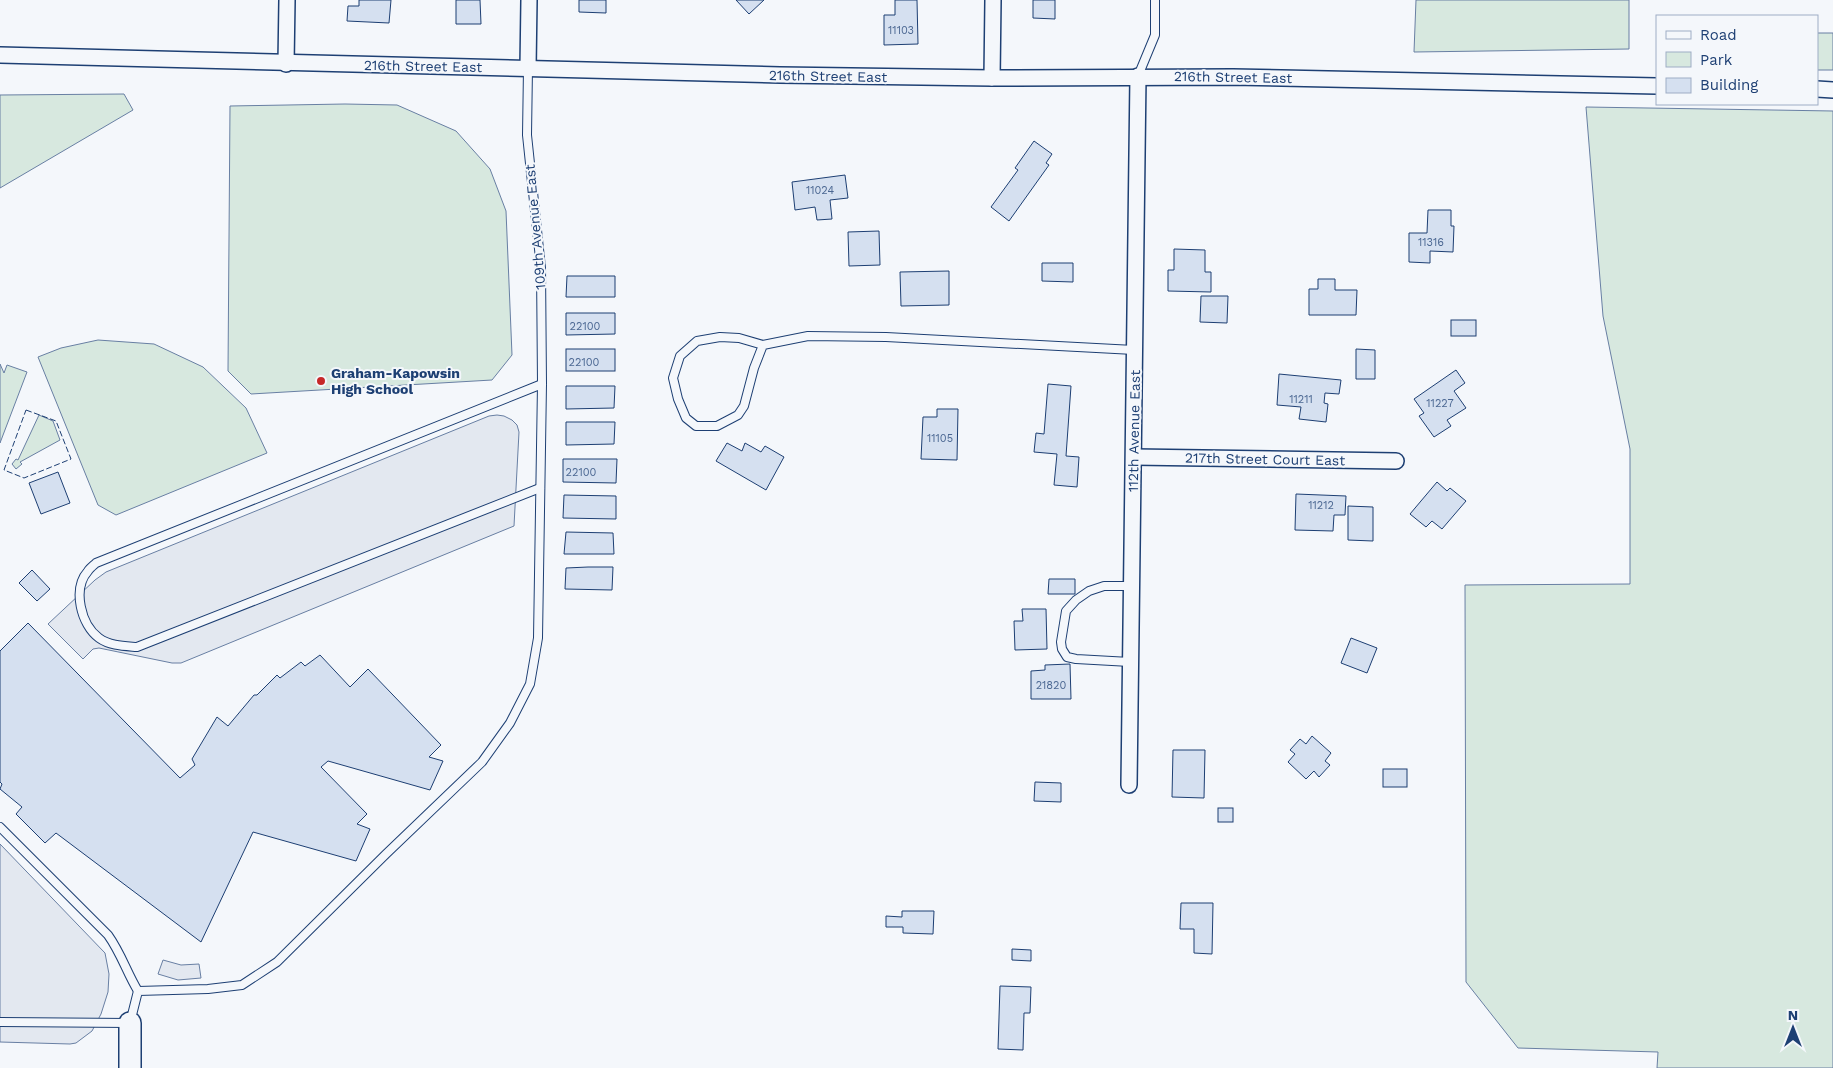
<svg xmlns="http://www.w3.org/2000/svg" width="1833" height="1068" viewBox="0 0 1833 1068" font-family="'Work Sans',sans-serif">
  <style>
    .green { fill: #d7e8df; stroke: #687fa3 }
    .parking { fill: #e3e8f0; stroke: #687fa3 }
    .building { fill: #d5e0f0; stroke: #1d3f73 }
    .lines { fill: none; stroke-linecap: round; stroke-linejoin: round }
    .lane-casing { stroke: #1d3f73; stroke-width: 10 }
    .street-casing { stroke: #1d3f73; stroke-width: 18 }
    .secondary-casing { stroke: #1d3f73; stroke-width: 24 }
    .lane { stroke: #f4f7fb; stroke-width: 8 }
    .street { stroke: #f4f7fb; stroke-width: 15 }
    .secondary { stroke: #f4f7fb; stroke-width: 21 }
    .fence { stroke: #1d3f73; stroke-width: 1; stroke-dasharray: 6 2.5; stroke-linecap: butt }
    .poi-dot { fill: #c62828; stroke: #f4f7fb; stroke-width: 2 }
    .labels { text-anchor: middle; stroke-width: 4; stroke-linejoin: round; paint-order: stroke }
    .number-label { font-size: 11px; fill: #4b6792 }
    .street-label { font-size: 14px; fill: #1d3f73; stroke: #f4f7fb }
    .poi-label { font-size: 14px; font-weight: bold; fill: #1d3f73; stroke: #f4f7fb; text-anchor: start }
  </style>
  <rect width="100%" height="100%" fill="#f4f7fb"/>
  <g class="green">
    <path d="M 1416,0 L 1629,0 L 1629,49 L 1414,52 Z"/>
    <rect x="1817" y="33" width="16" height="37"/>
    <path d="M 124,94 L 133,110 L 0,188 L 0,95 Z"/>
    <path d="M 345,104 L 397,105 L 456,131 L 490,169 L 506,211 L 512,355 L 492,380 L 251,394 L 228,371 L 230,106 Z"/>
    <path d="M 1586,107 L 1833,111 L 1833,1068 L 1657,1068 L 1658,1052 L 1518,1048 L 1466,982 L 1465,585 L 1630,584 L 1630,449 L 1603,316 Z"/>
    <path d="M 98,340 L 154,344 L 203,367 L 246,408 L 267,453 L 116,515 L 98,505 L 38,357 L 61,348 Z"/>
    <path d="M 0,364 L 4,373 L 7,365 L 27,372 L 0,443 Z"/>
    <path d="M 39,415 L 53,421 L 60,440 L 20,462 L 22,464 L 16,469 L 12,464 L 16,459 L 18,460 Z"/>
  </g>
  <g class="parking">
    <path d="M 497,415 L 504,416 L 512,420 L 517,425 L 519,432 L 514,526 L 181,663 L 172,663 L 99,648 L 93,649 L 83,659 L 48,624 L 95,580 L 106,572 L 489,416 Z"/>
    <path d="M 0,844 L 105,953 L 109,974 L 108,992 L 101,1014 L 92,1031 L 76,1043 L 70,1044 L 0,1042 Z"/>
    <path d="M 163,960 L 181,965 L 199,964 L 201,978 L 178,980 L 158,974 Z"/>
  </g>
  <g class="building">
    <path d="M 359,0 L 391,0 L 389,23 L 347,21 L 348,6 L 359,6 Z"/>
    <path d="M 456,0 L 480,0 L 481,24 L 456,24 Z"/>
    <path d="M 579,0 L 606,0 L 606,13 L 579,12 Z"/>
    <path d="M 736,0 L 764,0 L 749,14 Z"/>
    <path d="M 895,0 L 917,0 L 918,44 L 884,45 L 884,15 L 895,15 Z"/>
    <path d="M 1033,0 L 1055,0 L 1055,19 L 1033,18 Z"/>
    <path d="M 1034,141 L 1052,154 L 1046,163 L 1049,165 L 1009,221 L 991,207 L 1018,170 L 1015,168 Z"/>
    <path d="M 845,175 L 848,198 L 830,200 L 832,219 L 817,220 L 815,207 L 795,210 L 792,182 Z"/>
    <path d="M 1428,210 L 1451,210 L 1451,226 L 1454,226 L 1453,252 L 1430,251 L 1430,263 L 1409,262 L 1409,233 L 1427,233 Z"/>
    <path d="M 879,231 L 880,265 L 849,266 L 848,232 Z"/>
    <path d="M 1174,249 L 1205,250 L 1205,272 L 1211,272 L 1211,292 L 1168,291 L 1168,270 L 1174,270 Z"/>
    <path d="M 1042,263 L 1073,263 L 1073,282 L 1042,281 Z"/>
    <path d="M 949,271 L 949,305 L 901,306 L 900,272 Z"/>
    <path d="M 567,276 L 615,276 L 615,297 L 566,297 Z"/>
    <path d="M 1318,279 L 1335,279 L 1335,290 L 1357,290 L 1356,315 L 1309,315 L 1309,289 L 1318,289 Z"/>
    <path d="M 1201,296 L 1228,296 L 1227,323 L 1200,322 Z"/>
    <path d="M 566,313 L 615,313 L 615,334 L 566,335 Z"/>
    <rect x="1451" y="320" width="25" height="16"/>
    <rect x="566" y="349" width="49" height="22"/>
    <path d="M 1356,349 L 1375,350 L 1375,379 L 1356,379 Z"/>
    <path d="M 1456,370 L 1465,383 L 1454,391 L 1466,408 L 1447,420 L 1451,426 L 1434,437 L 1419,416 L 1424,413 L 1414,399 Z"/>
    <path d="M 1279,374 L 1341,380 L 1339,394 L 1325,393 L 1324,403 L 1328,404 L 1326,422 L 1299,419 L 1301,407 L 1277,405 Z"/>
    <path d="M 1048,384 L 1071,386 L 1066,456 L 1079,457 L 1077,487 L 1054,485 L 1057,454 L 1034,452 L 1036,433 L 1044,434 Z"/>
    <path d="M 566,386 L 615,386 L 614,408 L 566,409 Z"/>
    <path d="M 937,409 L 958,409 L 957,460 L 921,459 L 923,417 L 937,417 Z"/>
    <path d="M 566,422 L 615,422 L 614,444 L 566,445 Z"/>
    <path d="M 727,443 L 742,451 L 745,443 L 761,452 L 765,446 L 784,457 L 766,490 L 716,461 Z"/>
    <path d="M 563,459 L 617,459 L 616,483 L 563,482 Z"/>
    <path d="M 58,472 L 70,503 L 41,514 L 29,483 Z"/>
    <path d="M 1437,482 L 1447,491 L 1450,488 L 1466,501 L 1442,529 L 1432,521 L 1426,527 L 1410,514 Z"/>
    <path d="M 1296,494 L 1346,496 L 1345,515 L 1334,515 L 1333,531 L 1295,530 Z"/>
    <path d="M 564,495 L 616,496 L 616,519 L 563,518 Z"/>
    <path d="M 1348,506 L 1373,507 L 1373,541 L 1348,540 Z"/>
    <path d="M 566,532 L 613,533 L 614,554 L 564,554 Z"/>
    <path d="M 588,567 L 613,567 L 612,590 L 565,589 L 566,568 Z"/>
    <path d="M 32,570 L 50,589 L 37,601 L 19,583 Z"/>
    <path d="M 1049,579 L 1075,579 L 1075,594 L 1048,594 Z"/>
    <path d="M 1022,609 L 1046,609 L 1047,649 L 1015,650 L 1014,621 L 1023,621 Z"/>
    <path d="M 28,623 L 180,778 L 195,765 L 192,759 L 217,717 L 228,726 L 254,695 L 257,695 L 277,675 L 280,678 L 301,662 L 305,666 L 320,655 L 350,687 L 368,669 L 441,745 L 429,757 L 443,761 L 430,790 L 328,761 L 321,767 L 367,814 L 357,824 L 370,829 L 356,861 L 253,832 L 201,942 L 56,833 L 45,843 L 16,814 L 22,807 L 0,789 L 2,784 L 0,782 L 0,651 Z"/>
    <path d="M 1351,638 L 1377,648 L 1367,673 L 1341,663 Z"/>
    <path d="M 1070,664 L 1071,699 L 1031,699 L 1031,671 L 1045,670 L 1045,665 Z"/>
    <path d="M 1312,736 L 1331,753 L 1325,761 L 1330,765 L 1319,777 L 1314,771 L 1306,779 L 1288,762 L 1295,754 L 1290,750 L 1300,739 L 1306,744 Z"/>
    <path d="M 1173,750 L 1205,750 L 1204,798 L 1172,797 Z"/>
    <rect x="1383" y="769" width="24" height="18"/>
    <path d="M 1035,782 L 1061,783 L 1061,802 L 1034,801 Z"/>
    <rect x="1218" y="808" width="15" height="14"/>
    <path d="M 1181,903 L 1213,903 L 1212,954 L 1194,953 L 1194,929 L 1180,929 Z"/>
    <path d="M 902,911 L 934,911 L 933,934 L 903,933 L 903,927 L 886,927 L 886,916 L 902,917 Z"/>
    <path d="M 1012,949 L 1031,950 L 1031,961 L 1012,960 Z"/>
    <path d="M 1000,986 L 1031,987 L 1030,1013 L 1024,1013 L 1023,1050 L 998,1049 Z"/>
  </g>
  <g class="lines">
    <defs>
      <g id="lane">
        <path d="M 1138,76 L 1155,35 L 1155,0"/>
        <path d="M 763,345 L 739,338 L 720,337 L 697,341 L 680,356 L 673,378 L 678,399 L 686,418 L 696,426 L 717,426 L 738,415 L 744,406 L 754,368 L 763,345 L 808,336 L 886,337 L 1134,350"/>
        <path d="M 540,488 L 137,647 C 124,646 110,646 99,638 C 81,625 72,589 88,571 C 90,568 94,565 96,563 L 542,384"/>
        <path d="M 1130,662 L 1076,659 L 1067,657 L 1062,649 L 1061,642 L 1066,611 L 1076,600 L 1089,591 L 1104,586 L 1131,586"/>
        <path d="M 0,827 L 108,935 C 121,953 127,973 138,991"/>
        <path d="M 0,1022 L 130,1023 L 138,991 L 208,989 L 242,985 L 277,962 L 386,854 L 482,762 L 510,723 L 530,684 L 538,638 L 542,384 L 541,268 L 527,135 L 528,68"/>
      </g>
      <g id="street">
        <path d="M 0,55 L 780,75 L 992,78 L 1233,77 L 1657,86"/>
        <path d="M 286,64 L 287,0"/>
        <path d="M 528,68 L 529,0"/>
        <path d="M 992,78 L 993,0"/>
        <path d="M 1817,89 L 1833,90"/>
        <path d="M 1134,457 L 1396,461"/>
        <path d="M 1129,785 L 1138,76"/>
      </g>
      <path id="secondary" d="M 130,1068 L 130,1023"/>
    </defs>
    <use href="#lane" class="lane-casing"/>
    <use href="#street" class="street-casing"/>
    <use href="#secondary" class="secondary-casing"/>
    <use href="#lane" class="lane"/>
    <use href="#street" class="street"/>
    <use href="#secondary" class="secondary"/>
    <path class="fence" d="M 26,410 L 56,421 L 71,459 L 24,478 L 4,470 Z"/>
  </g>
  <circle class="poi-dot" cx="321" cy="381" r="5"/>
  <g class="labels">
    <g class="number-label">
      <text x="901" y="34">11103</text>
      <text x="820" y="194">11024</text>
      <text x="1431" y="246">11316</text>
      <text x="585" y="330">22100</text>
      <text x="584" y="366">22100</text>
      <text x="1301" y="403">11211</text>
      <text x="1440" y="407">11227</text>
      <text x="940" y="442">11105</text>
      <text x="581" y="476">22100</text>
      <text x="1321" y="509">11212</text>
      <text x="1051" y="689">21820</text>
    </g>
    <g class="street-label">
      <text transform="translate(423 66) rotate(1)" y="5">216th Street East</text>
      <text transform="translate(828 76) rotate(1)" y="5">216th Street East</text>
      <text transform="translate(1233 77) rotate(1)" y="5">216th Street East</text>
      <text transform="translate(535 227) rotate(-95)" y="5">109th Avenue East</text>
      <text transform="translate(1134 431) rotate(-89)" y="5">112th Avenue East</text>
      <text transform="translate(1265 459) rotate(1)" y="5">217th Street Court East</text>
    </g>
    <g class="poi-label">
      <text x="331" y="378">Graham-Kapowsin<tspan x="331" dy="16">High School</tspan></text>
    </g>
  </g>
  <rect x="1656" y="15" width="162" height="90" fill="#f4f7fb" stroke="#9eadc5"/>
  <rect x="1666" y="31" width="25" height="8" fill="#f4f7fb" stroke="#9eadc5"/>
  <text x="1700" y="40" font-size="15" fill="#1d3f73">Road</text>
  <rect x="1666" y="52" width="25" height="15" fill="#d7e8df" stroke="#9eadc5"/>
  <text x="1700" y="65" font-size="15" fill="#1d3f73">Park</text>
  <rect x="1666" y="78" width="25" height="15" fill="#d5e0f0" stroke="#9eadc5"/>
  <text x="1700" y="90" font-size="15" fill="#1d3f73">Building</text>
  <g transform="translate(1793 1028)" stroke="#f4f7fb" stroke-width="4" paint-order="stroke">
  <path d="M0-4L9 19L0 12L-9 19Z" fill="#1d3f73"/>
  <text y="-8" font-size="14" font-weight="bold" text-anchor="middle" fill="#1d3f73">N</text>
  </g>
</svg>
